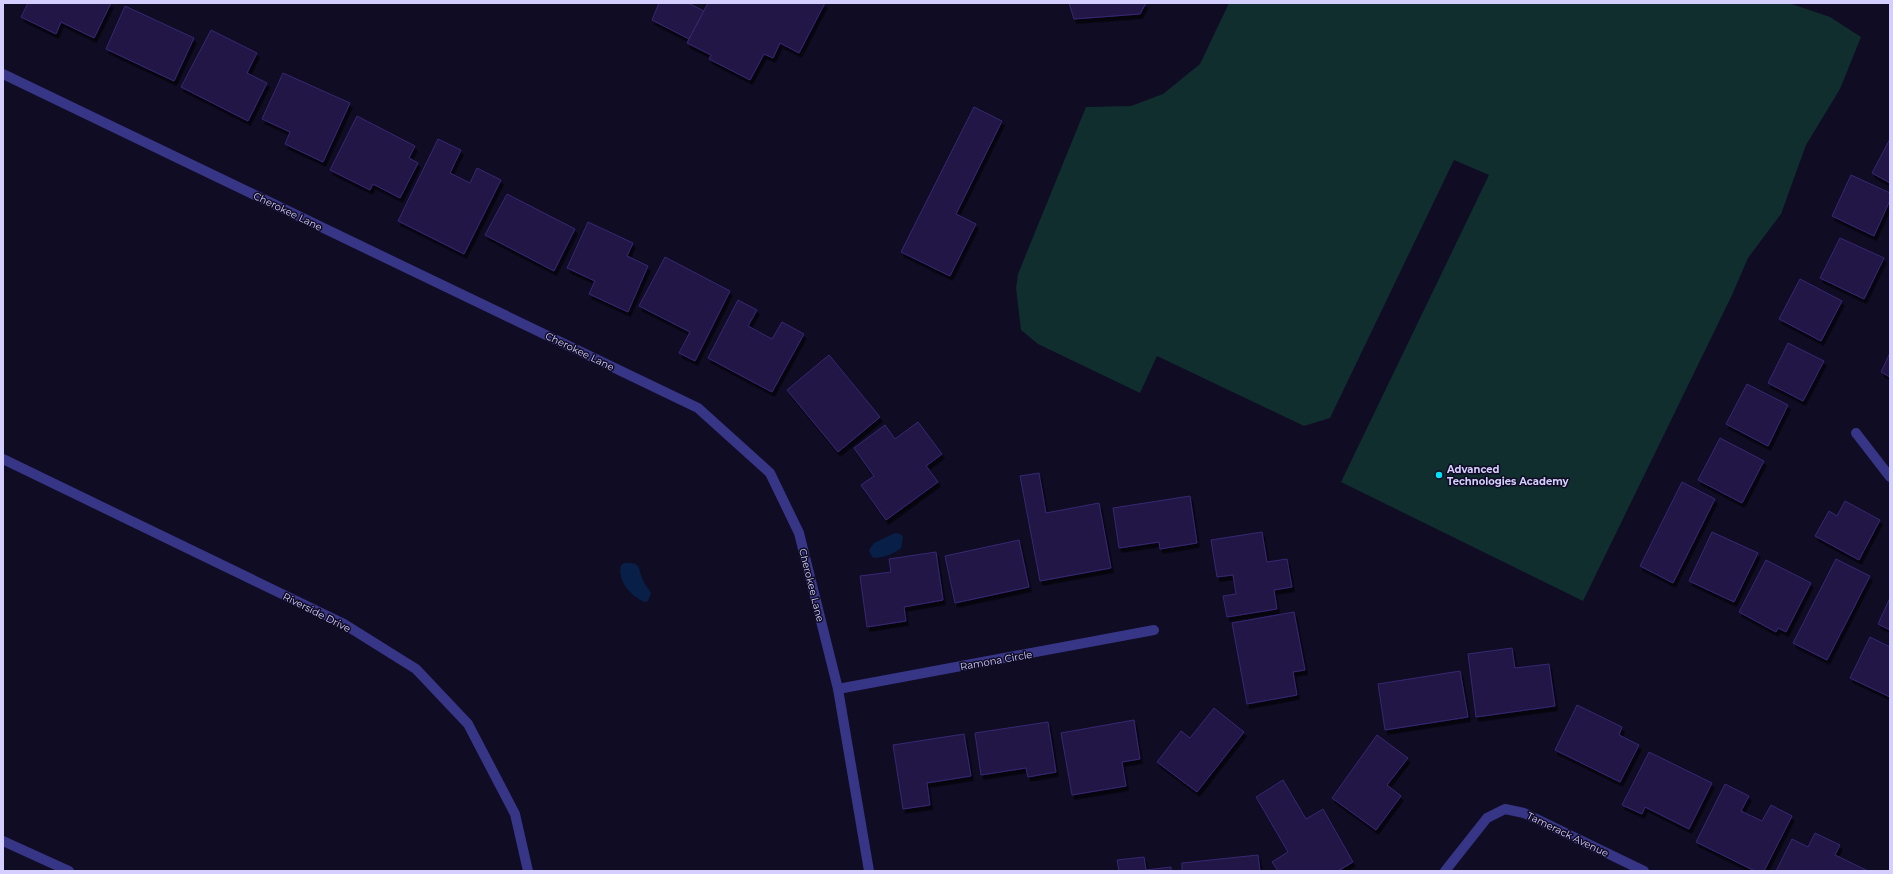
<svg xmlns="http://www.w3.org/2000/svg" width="1893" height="874" viewBox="0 0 1893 874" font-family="Montserrat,sans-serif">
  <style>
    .green { fill: #0f2e2d }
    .water { fill: #082047 }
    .building { fill: #211746; stroke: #372873; filter: url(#shadow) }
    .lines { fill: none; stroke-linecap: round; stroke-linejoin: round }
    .minor { stroke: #373586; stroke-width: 10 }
    .poi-dot { fill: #00e2fa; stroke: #100c24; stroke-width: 1.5 }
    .labels { text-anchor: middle; stroke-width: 3; stroke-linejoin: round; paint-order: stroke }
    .street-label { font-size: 10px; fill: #d5cfff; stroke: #100c24 }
    .poi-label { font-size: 10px; font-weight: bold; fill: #d5cfff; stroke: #100c24; text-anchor: start }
  </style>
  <defs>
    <filter id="shadow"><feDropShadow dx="2.5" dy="4.5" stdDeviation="0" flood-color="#0009"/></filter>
  </defs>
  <rect width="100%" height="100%" fill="#100c24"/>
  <path class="green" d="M 1229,3 L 1789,3 L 1830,17 L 1861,37 L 1840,89 L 1806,145 L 1781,214 L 1748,258 L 1732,295 L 1583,601 L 1341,482 L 1489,175 L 1454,160 L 1330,418 L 1304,426 L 1157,356 L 1140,393 L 1038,344 L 1021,330 L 1016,288 L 1018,274 L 1086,107 L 1131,106 L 1163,94 L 1200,64 Z"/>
  <g class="water">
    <path d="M 895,533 L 900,534 L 903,537 L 901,548 C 896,553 879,560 872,557 L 869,550 L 874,543 Z"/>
    <path d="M 625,563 C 641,562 638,567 642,578 C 644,584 648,588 651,593 L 648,601 L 645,602 C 631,597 617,580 621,565 Z"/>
  </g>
  <g class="building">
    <path d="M 28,3 L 111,3 L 94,38 L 61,22 L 56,34 L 21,17 Z"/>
    <path d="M 659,3 L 688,3 L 704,11 L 689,39 L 652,20 Z"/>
    <path d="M 708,3 L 825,3 L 799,53 L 780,43 L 773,58 L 764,54 L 750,80 L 709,59 L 711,55 L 687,43 Z"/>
    <path d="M 1069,3 L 1146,3 L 1140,14 L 1074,19 Z"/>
    <path d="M 125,6 L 194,38 L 174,81 L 106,49 Z"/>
    <path d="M 211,30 L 257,53 L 247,73 L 267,83 L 248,121 L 181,87 Z"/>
    <path d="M 283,73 L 350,103 L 323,162 L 285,144 L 290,132 L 262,119 Z"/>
    <path d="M 974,107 L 1002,121 L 956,214 L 976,224 L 950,276 L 901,252 Z"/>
    <path d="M 357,116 L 415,146 L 409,158 L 418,163 L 400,198 L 373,184 L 370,190 L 330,170 Z"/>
    <path d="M 438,139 L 461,150 L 450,173 L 470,183 L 477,168 L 501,180 L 464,254 L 398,221 Z"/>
    <path d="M 1890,139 L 1890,183 L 1872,173 Z"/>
    <path d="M 1851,175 L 1890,193 L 1890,200 L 1874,236 L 1832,216 Z"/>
    <path d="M 507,194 L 575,229 L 554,271 L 485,235 Z"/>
    <path d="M 588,222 L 633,243 L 627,256 L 648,266 L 628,312 L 589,294 L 595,281 L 567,268 Z"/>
    <path d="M 1840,238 L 1884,258 L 1864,299 L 1820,278 Z"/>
    <path d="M 665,257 L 730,291 L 695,361 L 679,353 L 690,332 L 639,306 Z"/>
    <path d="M 1800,279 L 1842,301 L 1821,341 L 1779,319 Z"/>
    <path d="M 738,300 L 757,310 L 748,326 L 772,339 L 782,322 L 804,334 L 772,392 L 708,358 Z"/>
    <path d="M 1788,343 L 1824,361 L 1803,401 L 1768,383 Z"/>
    <path d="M 1890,353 L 1890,377 L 1881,372 Z"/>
    <path d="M 829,355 L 880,417 L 838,452 L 787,390 Z"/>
    <path d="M 1747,384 L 1788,405 L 1768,446 L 1726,424 Z"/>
    <path d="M 918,422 L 942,454 L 926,466 L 938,482 L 886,520 L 861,485 L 874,476 L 854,448 L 885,425 L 895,439 Z"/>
    <path d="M 1720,438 L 1764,461 L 1742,503 L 1698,480 Z"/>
    <path d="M 1039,473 L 1046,513 L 1099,503 L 1111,568 L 1040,581 L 1020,476 Z"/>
    <path d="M 1682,482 L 1715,499 L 1673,583 L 1640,566 Z"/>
    <path d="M 1190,496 L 1197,543 L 1160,549 L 1159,542 L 1119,548 L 1113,508 Z"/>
    <path d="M 1845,501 L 1880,520 L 1859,560 L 1815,536 L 1829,511 L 1837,516 Z"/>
    <path d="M 1262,532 L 1267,562 L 1287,559 L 1292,587 L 1274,590 L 1277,609 L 1227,617 L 1223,596 L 1236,594 L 1233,575 L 1217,577 L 1211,540 Z"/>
    <path d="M 1712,532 L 1758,553 L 1734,602 L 1689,581 Z"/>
    <path d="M 1019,540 L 1029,587 L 955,603 L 945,556 Z"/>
    <path d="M 936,552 L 943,600 L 904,607 L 906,621 L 867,627 L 860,576 L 891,572 L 889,559 Z"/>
    <path d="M 1836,559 L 1870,576 L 1827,660 L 1793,643 Z"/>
    <path d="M 1766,560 L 1811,583 L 1786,632 L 1778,628 L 1776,632 L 1739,612 Z"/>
    <path d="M 1890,598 L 1890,630 L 1878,624 Z"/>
    <path d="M 1294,612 L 1305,670 L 1293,672 L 1297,695 L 1247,704 L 1232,623 Z"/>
    <path d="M 1870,637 L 1890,647 L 1890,697 L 1850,678 Z"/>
    <path d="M 1512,648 L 1515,668 L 1549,664 L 1555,706 L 1476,717 L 1468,654 Z"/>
    <path d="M 1460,671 L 1468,717 L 1385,730 L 1378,684 Z"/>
    <path d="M 1577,705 L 1622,727 L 1619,735 L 1639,745 L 1620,782 L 1555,750 Z"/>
    <path d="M 1214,708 L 1244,732 L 1197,792 L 1157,762 L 1181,731 L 1190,738 Z"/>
    <path d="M 1134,720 L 1140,759 L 1122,762 L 1126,786 L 1072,795 L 1061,733 Z"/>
    <path d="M 1048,722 L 1056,772 L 1028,777 L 1026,768 L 981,775 L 975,733 Z"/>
    <path d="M 964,734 L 971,776 L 927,783 L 930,805 L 903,809 L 893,745 Z"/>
    <path d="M 1377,735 L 1408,758 L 1387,785 L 1401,796 L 1376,830 L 1332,798 Z"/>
    <path d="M 1649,752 L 1712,783 L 1689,829 L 1645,807 L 1642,814 L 1622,805 Z"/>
    <path d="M 1283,780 L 1306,819 L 1323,809 L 1353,862 L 1338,871 L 1278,871 L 1272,862 L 1288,852 L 1256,797 Z"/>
    <path d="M 1725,784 L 1749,796 L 1741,811 L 1762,821 L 1771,805 L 1792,816 L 1764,871 L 1755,871 L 1696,842 Z"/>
    <path d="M 1815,833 L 1840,845 L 1835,855 L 1868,871 L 1776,871 L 1792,839 L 1808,847 Z"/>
    <path d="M 1258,855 L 1260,871 L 1182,871 L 1182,863 Z"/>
    <path d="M 1144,857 L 1146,870 L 1171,867 L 1171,871 L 1119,871 L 1117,860 Z"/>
  </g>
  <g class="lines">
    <g class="minor">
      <path d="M 3,74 L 698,408 L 770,473 L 799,533 L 838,689 L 869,871"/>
      <path d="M 1856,433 L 1890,477"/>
      <path d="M 3,459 L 344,624 L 416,669 L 468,724 L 515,814 L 528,871"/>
      <path d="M 838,689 L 1154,630"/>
      <path d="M 3,841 L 69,871"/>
      <path d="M 1445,871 L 1487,818 L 1505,809 L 1524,813 L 1644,871"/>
    </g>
  </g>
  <circle class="poi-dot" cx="1439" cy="475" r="4"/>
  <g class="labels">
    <g class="street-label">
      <text transform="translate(288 211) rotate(26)" y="4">Cherokee Lane</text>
      <text transform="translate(580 351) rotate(26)" y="4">Cherokee Lane</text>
      <text transform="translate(812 585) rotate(76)" y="4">Cherokee Lane</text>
      <text transform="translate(317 612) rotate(27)" y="4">Riverside Drive</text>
      <text transform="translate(996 660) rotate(-10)" y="4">Ramona Circle</text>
      <text transform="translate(1568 834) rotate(26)" y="4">Tamerack Avenue</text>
    </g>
    <g class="poi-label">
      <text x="1447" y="473">Advanced<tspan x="1447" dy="12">Technologies Academy</tspan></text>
    </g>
  </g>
  <rect width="1893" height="874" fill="none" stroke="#d5cfff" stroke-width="8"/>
</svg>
